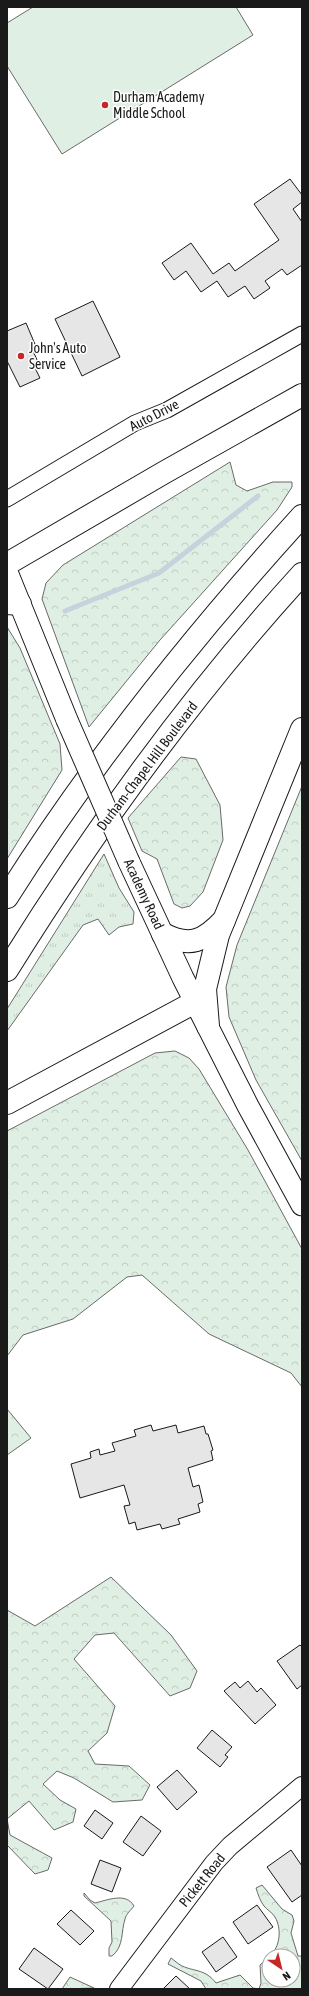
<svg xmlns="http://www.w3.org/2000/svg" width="309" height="1996" viewBox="0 0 309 1996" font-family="'Asap Condensed',sans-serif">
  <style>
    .grass { fill: url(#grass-tufts); stroke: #6a6a6a }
    .forest { fill: url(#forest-crowns); stroke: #6a6a6a }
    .garden { fill: #e0efe3; stroke: #6a6a6a }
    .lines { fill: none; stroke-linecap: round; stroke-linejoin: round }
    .stream { stroke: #c6d2dc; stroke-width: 5 }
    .building { fill: #e6e6e6; stroke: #1a1a1a }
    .minor-casing { stroke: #1a1a1a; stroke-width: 17 }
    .tertiary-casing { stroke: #1a1a1a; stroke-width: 20 }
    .secondary-casing { stroke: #1a1a1a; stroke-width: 23 }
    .primary-casing { stroke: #1a1a1a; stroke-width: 24 }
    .minor { stroke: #fff; stroke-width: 15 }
    .tertiary { stroke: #fff; stroke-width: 18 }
    .secondary { stroke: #fff; stroke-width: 21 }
    .primary { stroke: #fff; stroke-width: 22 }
    .secondary-bridge-casing { stroke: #1a1a1a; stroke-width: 23; stroke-linecap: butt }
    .secondary-bridge { stroke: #fff; stroke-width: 21 }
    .poi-dot { fill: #c62828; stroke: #fff; stroke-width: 1.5 }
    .labels { text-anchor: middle; stroke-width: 3; stroke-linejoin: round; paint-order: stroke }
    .poi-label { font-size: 14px; fill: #1a1a1a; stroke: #fff; text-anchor: start }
    .street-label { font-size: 14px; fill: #1a1a1a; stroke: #fff }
  </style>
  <defs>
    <pattern id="grass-tufts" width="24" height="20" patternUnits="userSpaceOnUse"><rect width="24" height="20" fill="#e0efe3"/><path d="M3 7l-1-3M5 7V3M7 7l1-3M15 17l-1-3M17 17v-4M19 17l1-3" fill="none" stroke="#c0ccc2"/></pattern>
    <pattern id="forest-crowns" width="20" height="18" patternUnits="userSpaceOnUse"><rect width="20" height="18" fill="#e0efe3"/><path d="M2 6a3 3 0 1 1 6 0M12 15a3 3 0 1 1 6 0" fill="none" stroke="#c0ccc2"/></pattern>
  </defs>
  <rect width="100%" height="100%" fill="#fff"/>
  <path class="grass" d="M 104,854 L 119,888 L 134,912 L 133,924 L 119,927 L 109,935 L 98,919 L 83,925 L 7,1031 L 7,1009 Z"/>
  <g class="forest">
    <path d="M 230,462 L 236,485 L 247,491 L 273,482 L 292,482 L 292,487 L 277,510 L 160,640 L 89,727 L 42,599 L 46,583 L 63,565 Z"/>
    <path d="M 7,627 L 20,648 L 60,744 L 62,770 L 7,859 Z"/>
    <path d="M 181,757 L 196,759 L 220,805 L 223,840 L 203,892 L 190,906 L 182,908 L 174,904 L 157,859 L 142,851 L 128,818 Z"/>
    <path d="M 302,786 L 302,1161 L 256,1080 L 229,1017 L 226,987 L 237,945 Z"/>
    <path d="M 175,1051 L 189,1058 L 199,1069 L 248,1150 L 302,1249 L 302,1387 L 291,1373 L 209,1334 L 142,1275 L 127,1277 L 73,1319 L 23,1335 L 7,1356 L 7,1131 L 155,1053 Z"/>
    <path d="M 7,1409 L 31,1438 L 7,1455 Z"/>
    <path d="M 111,1577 L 171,1635 L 197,1671 L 190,1688 L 170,1696 L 114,1633 L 95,1635 L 74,1659 L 115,1706 L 107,1733 L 88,1751 L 95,1764 L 129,1766 L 150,1785 L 142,1800 L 113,1802 L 74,1778 L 57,1771 L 43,1784 L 60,1800 L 76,1809 L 73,1822 L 54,1830 L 29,1801 L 7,1819 L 10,1835 L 52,1858 L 48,1870 L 35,1874 L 7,1845 L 7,1610 L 35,1626 Z"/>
    <path d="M 262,1885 L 282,1909 L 292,1915 L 294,1921 L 291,1933 L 298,1956 L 302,1956 L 302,1989 L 206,1989 L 201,1981 L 168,1964 L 171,1958 C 174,1960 178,1964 182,1966 C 196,1972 205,1969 216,1983 L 240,1975 L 253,1988 L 259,1989 L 261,1983 L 260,1965 L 269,1957 L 269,1980 L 293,1980 L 293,1956 L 270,1956 C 280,1947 282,1929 275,1917 C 273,1913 267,1910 264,1906 C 260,1901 258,1894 256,1888 Z"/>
    <path d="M 84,1893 L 90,1900 L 95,1903 C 108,1900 126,1892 134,1906 C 131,1910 126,1914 125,1919 C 121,1931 124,1947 112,1956 L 109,1956 L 109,1948 L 112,1942 L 111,1921 L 84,1896 Z"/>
    <path d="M 70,1977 L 94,1988 L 62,1989 Z"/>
  </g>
  <path class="garden" d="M 33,7 L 236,7 L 253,35 L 62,154 L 7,66 L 7,23 Z"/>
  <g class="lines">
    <path class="stream" d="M 65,611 L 159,573 L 258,496"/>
  </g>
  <g class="building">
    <path d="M 290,179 L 302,195 L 302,202 L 293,209 L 302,222 L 302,265 L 287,275 L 282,269 L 265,281 L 270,288 L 254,299 L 245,286 L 228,297 L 217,281 L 201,292 L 186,271 L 174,280 L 162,263 L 191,243 L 213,274 L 229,263 L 235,271 L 279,240 L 254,204 Z"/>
    <path d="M 93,301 L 120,357 L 82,376 L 55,319 Z"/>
    <path d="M 26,323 L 37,349 L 33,351 L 38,362 L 33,364 L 40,378 L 20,387 L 7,361 L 7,331 Z"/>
    <path d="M 151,1425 L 153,1431 L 176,1425 L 178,1433 L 204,1426 L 206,1434 L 208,1434 L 213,1450 L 211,1451 L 213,1460 L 188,1468 L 193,1487 L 199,1485 L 203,1502 L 198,1504 L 200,1512 L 178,1519 L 180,1524 L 162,1529 L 160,1524 L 137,1530 L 135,1522 L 129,1524 L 124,1506 L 130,1505 L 124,1485 L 80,1498 L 71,1464 L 91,1458 L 90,1452 L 99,1449 L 100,1455 L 115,1451 L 112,1443 L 136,1436 L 134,1430 Z"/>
    <path d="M 300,1645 L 302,1647 L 302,1685 L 297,1689 L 277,1661 Z"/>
    <path d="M 248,1681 L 257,1692 L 261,1688 L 276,1705 L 255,1724 L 224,1691 L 235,1682 L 240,1688 Z"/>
    <path d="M 212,1730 L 232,1747 L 225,1755 L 228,1757 L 220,1767 L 197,1748 Z"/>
    <path d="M 177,1770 L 197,1792 L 177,1810 L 157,1787 Z"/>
    <path d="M 95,1810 L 113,1823 L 102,1839 L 84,1826 Z"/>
    <path d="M 141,1816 L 161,1831 L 143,1856 L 123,1842 Z"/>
    <path d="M 291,1850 L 302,1866 L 302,1895 L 292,1902 L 267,1867 Z"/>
    <path d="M 100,1860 L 121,1868 L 112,1892 L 91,1884 Z"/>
    <path d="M 257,1905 L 273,1927 L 248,1944 L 233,1922 Z"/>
    <path d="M 71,1910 L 94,1931 L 80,1945 L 57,1924 Z"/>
    <path d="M 223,1937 L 237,1957 L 216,1972 L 202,1952 Z"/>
    <path d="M 34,1948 L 63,1969 L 48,1989 L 19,1969 Z"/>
    <path d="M 176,1976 L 190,1989 L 163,1989 Z"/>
  </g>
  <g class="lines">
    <defs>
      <path id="minor" d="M 7,499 L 135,423 L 167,410 L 302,334"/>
      <path id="tertiary" d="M 119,1989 L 214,1863 L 230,1846 L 302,1786"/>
      <g id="secondary">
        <path d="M 7,572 L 67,720"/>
        <path d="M 129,862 L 183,978 L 248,1106 L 302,1205"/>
      </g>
      <g id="primary">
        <path d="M 7,564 L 165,472 L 302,395"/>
        <path d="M 7,603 L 20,604"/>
        <path d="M 7,897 C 93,761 194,635 302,516"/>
        <path d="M 163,934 C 190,948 204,941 224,920"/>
        <path d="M 7,970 C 94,830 191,696 302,574"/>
        <path d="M 208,1026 L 205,989 L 218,935 L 302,729"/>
        <path d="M 7,1103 L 195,1002"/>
      </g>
    </defs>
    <use href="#minor" class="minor-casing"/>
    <use href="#tertiary" class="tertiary-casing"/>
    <use href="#secondary" class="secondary-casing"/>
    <use href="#primary" class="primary-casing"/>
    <use href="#minor" class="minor"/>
    <use href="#tertiary" class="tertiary"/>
    <use href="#secondary" class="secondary"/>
    <use href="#primary" class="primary"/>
    <defs>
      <path id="secondary-bridge" d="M 67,720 L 129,862"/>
    </defs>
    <use href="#secondary-bridge" class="secondary-bridge-casing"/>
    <use href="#secondary-bridge" class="secondary-bridge"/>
  </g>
  <g class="poi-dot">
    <circle cx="105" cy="105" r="4"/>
    <circle cx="21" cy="356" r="4"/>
  </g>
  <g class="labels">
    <g class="poi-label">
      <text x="113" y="102">Durham Academy<tspan x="113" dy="16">Middle School</tspan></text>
      <text x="29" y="353">John's Auto<tspan x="29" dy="16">Service</tspan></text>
    </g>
    <g class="street-label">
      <text transform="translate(154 415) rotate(-27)" y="5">Auto Drive</text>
      <text transform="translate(147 766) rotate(-53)" y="5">Durham-Chapel Hill Boulevard</text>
      <text transform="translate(144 894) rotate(65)" y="5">Academy Road</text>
      <text transform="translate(202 1880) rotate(-51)" y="5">Pickett Road</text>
    </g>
  </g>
  <rect width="309" height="1996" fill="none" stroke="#1a1a1a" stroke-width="16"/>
  <g transform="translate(281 1968) rotate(145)"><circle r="19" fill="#ffffff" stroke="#a3a3a3"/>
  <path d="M0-3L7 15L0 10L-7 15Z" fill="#c62828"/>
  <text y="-6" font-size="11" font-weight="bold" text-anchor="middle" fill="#1a1a1a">N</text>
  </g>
</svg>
